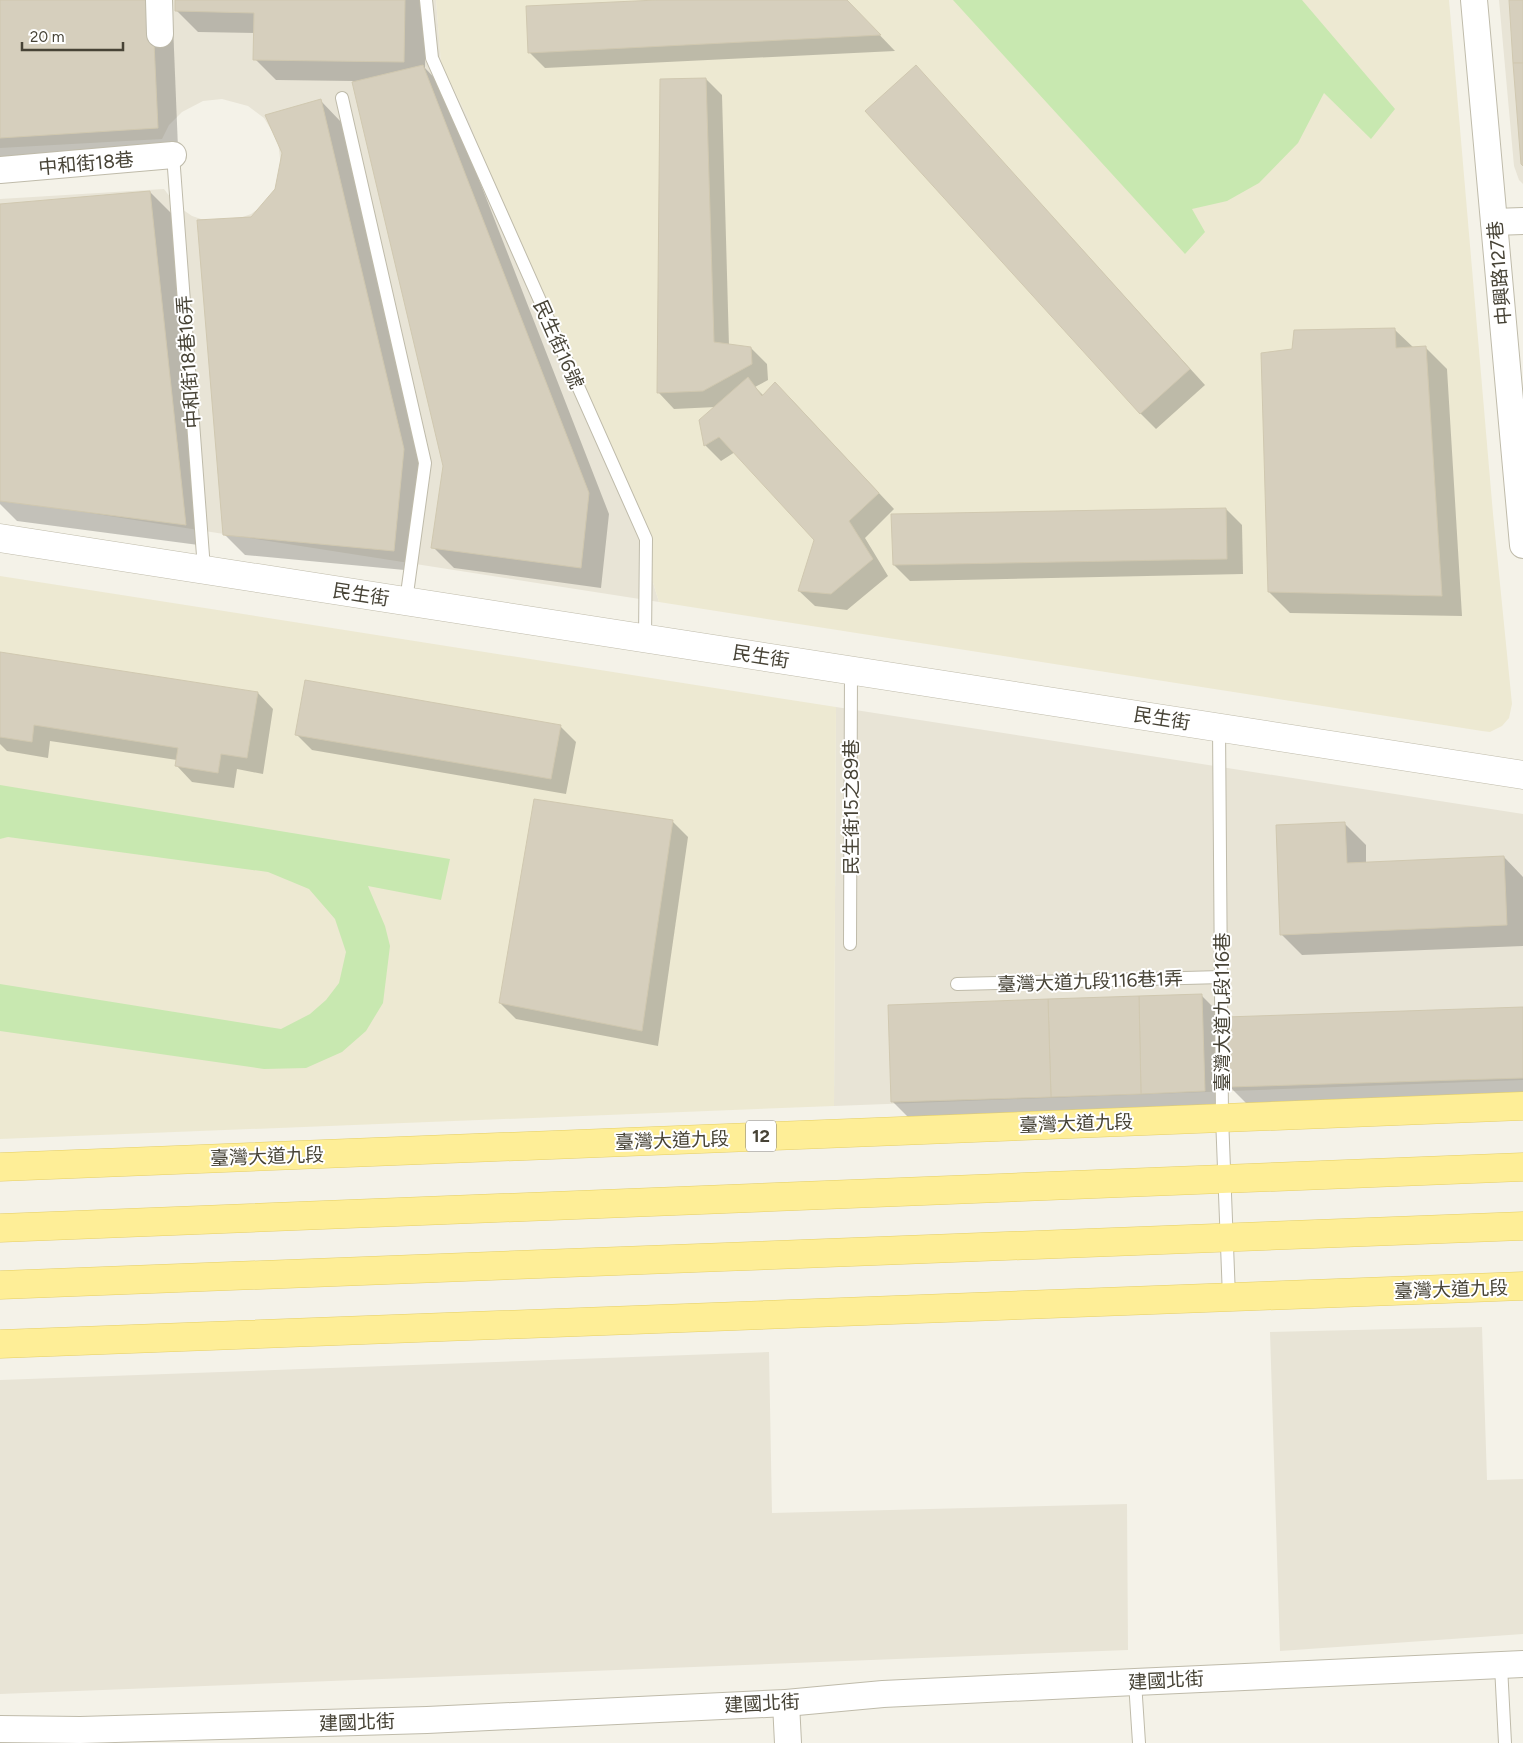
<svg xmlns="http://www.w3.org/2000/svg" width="1523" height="1743" viewBox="0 0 1523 1743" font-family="Figtree,'Noto Sans TC',sans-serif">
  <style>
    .residential { fill: #e8e4d6 }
    .education { fill: #ede9d2 }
    .green { fill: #c8e8b0 }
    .shadow { fill: #0003 }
    .building { fill: #d6cfbd; stroke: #d0c8b0 }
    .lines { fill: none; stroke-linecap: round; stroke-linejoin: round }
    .service-casing { stroke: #bfbbaa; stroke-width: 14 }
    .minor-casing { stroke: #bfbbaa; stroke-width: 28 }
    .tertiary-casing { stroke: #bfbbaa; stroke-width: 29 }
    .primary-casing { stroke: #e4ce66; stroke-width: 29 }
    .service { stroke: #fff; stroke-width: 12 }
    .minor { stroke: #fff; stroke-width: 26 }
    .tertiary { stroke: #fff; stroke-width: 28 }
    .primary { stroke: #feee97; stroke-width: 28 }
    .labels { text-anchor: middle; stroke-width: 4; stroke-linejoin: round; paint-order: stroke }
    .shield { fill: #fff; stroke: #7e7b72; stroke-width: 1 }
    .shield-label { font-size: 18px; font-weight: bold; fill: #474336 }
    .street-label { font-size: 19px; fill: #474336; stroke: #fff }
  </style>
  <rect width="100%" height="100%" fill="#f4f2e8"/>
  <g class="residential">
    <path d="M 0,0 L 436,0 L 441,64 L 468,118 L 629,505 L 659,602 L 0,499 L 0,199 L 164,189 L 176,205 L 192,216 L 210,222 L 229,222 L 251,214 L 263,205 L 275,189 L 281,167 L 278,141 L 264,118 L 248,106 L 222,99 L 203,101 L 182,112 L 169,125 L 162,139 L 0,148 Z"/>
    <path d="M 1499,0 L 1523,0 L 1523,184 L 1519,180 L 1514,166 Z"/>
    <path d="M 836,707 L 1523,814 L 1523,1080 L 834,1106 Z"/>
    <path d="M 1482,1327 L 1487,1480 L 1523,1479 L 1523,1634 L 1280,1651 L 1270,1332 Z"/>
    <path d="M 769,1352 L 772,1513 L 1127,1504 L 1128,1650 L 0,1694 L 0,1380 Z"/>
  </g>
  <g class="education">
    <path d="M 436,0 L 1449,0 L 1493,514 L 1512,704 L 1509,718 L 1502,726 L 1490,732 L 1482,731 L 659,602 L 629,505 L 529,288 L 468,118 L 441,64 Z"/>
    <path d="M 0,576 L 836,707 L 834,1106 L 0,1139 Z"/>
  </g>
  <g class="green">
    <path d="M 953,0 L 1302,0 L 1395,109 L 1371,139 L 1324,93 L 1298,143 L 1259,183 L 1227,201 L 1192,209 L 1205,232 L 1185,254 Z"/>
    <path d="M 0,785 L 450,859 L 441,900 L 368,886 L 385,926 L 390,946 L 383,1003 L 366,1031 L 342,1052 L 306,1068 L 264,1069 L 0,1031 L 0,984 L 281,1029 L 310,1014 L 326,1000 L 339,983 L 346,952 L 335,919 L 309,889 L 268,872 L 8,837 L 0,839 Z"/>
  </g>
  <g class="shadow">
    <path d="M 0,0 L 172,0 L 178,148 L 0,160 Z"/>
    <path d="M 177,0 L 426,0 L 425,68 L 443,87 L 609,514 L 601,588 L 454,568 L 433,547 L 445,466 L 353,81 L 276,80 L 255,59 L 255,33 L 198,32 L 177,11 Z"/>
    <path d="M 682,0 L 846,0 L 895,51 L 545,68 L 529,52 Z"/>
    <path d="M 916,67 L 1205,385 L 1156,429 L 1140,413 Z"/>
    <path d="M 706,79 L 722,95 L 729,346 L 751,348 L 767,364 L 768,380 L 755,387 L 764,396 L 791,399 L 894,509 L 865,538 L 888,576 L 847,610 L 815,606 L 799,591 L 816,540 L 735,452 L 721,461 L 705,445 L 716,407 L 674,409 L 659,393 Z"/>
    <path d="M 321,101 L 341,122 L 425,471 L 415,571 L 245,555 L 224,534 L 252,218 L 276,189 Z"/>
    <path d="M 150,192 L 171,213 L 206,546 L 17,521 L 0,504 L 0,205 Z"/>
    <path d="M 1395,330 L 1414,348 L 1426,348 L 1447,369 L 1462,616 L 1290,613 L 1269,592 L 1293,351 Z"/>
    <path d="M 1226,509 L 1242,525 L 1243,574 L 910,581 L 894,565 Z"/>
    <path d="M 0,653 L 258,693 L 273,709 L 263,774 L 237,769 L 234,788 L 192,782 L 177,766 L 177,760 L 50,741 L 48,758 L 7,751 L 0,744 Z"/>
    <path d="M 560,726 L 576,742 L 566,794 L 312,750 L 296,734 Z"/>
    <path d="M 672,821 L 688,837 L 658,1046 L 516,1019 L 500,1003 Z"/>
    <path d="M 1345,824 L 1366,845 L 1366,863 L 1504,857 L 1523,877 L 1523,946 L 1302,955 L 1281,934 Z"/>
    <path d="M 1202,996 L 1223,1017 L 1226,1112 L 908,1117 L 892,1101 Z"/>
    <path d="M 1523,1008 L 1523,1099 L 1251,1108 L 1230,1087 Z"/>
  </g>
  <g class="building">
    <path d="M 0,0 L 152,0 L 158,128 L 0,138 Z"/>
    <path d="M 175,0 L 405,0 L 404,62 L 253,60 L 254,13 L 175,11 Z"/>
    <path d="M 657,0 L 847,0 L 881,35 L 528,53 L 526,6 Z"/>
    <path d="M 1509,0 L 1523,0 L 1523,63 L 1513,63 Z"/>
    <path d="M 1513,63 L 1523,63 L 1523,166 L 1521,164 Z"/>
    <path d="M 423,65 L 589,493 L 581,568 L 431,548 L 443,466 L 352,82 Z"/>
    <path d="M 916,65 L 1190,369 L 1140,414 L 865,111 Z"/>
    <path d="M 706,78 L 714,342 L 751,347 L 752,364 L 703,391 L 657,393 L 660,79 Z"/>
    <path d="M 321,99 L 404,449 L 394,551 L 223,535 L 197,220 L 251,217 L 275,189 L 282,153 L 265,115 Z"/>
    <path d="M 150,191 L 186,525 L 0,501 L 0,204 Z"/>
    <path d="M 1395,328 L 1396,348 L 1426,346 L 1442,596 L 1268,592 L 1261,353 L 1292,349 L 1294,330 Z"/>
    <path d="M 748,377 L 762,396 L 775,382 L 879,493 L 849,521 L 873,559 L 831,594 L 798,591 L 814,540 L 719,437 L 704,446 L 699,420 Z"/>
    <path d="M 1226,508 L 1227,559 L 893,565 L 891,514 Z"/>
    <path d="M 0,652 L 258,692 L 247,758 L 221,754 L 218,773 L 175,766 L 178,748 L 34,725 L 32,742 L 0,737 Z"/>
    <path d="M 305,680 L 561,725 L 551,779 L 295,735 Z"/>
    <path d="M 534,799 L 673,820 L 642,1031 L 499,1003 Z"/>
    <path d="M 1345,822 L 1347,863 L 1504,856 L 1507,925 L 1280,935 L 1276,825 Z"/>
    <path d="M 1202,994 L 1205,1091 L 1141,1094 L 1139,996 Z"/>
    <path d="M 1139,996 L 1141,1094 L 1051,1097 L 1048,999 Z"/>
    <path d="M 1048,999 L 1051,1097 L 891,1102 L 888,1005 Z"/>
    <path d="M 1523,1007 L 1523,1078 L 1229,1087 L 1226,1017 Z"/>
  </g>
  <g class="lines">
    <defs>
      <g id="service">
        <path d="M 426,0 L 432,58 L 646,539 L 645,638"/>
        <path d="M 342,98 L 425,463 L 406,601"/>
        <path d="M 173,155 L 204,569"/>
        <path d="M 1219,726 L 1222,1117 L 1229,1297"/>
        <path d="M 850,944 L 851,670"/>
        <path d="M 957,984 L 1222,977"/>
        <path d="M 1501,1666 L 1505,1743"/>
        <path d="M 1135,1682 L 1139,1743"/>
      </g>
      <g id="minor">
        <path d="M 159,0 L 160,34"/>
        <path d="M 1474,0 L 1523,545"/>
        <path d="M 0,170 L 173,155"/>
        <path d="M 1494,222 L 1523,221"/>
        <path d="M 786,1703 L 788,1743"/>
        <path d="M 0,1729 L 80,1730 L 427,1720 L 786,1703 L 883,1694 L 1135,1682 L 1523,1664"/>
      </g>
      <path id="tertiary" d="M 0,538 L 1523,775"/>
      <g id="primary">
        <path d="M 0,1167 L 1523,1106"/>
        <path d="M 0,1228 L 1523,1167"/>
        <path d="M 0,1285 L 1523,1226"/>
        <path d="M 0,1344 L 1523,1286"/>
      </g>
    </defs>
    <use href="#service" class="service-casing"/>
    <use href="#minor" class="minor-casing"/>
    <use href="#tertiary" class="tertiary-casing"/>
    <use href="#primary" class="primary-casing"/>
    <use href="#service" class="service"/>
    <use href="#minor" class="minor"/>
    <use href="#tertiary" class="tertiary"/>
    <use href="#primary" class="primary"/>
  </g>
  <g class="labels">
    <rect class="shield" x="746" y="1120.5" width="30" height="31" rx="4"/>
    <g class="shield-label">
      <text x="761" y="1142">12</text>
    </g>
    <g class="street-label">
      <text transform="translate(86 163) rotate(-5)" y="7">中和街18巷</text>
      <text transform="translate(1499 273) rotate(-95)" y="7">中興路127巷</text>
      <text transform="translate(559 344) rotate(66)" y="7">民生街16號</text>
      <text transform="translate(188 362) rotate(-94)" y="7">中和街18巷16弄</text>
      <text transform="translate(361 594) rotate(9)" y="7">民生街</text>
      <text transform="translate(761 656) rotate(9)" y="7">民生街</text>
      <text transform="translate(1162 718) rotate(9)" y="7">民生街</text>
      <text transform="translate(851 807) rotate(-90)" y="7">民生街15之89巷</text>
      <text transform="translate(1090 981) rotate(-2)" y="7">臺灣大道九段116巷1弄</text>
      <text transform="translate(1222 1012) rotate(-90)" y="7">臺灣大道九段116巷</text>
      <text transform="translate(1076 1123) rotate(-2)" y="7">臺灣大道九段</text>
      <text transform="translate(672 1140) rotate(-2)" y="7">臺灣大道九段</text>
      <text transform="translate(267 1156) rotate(-2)" y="7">臺灣大道九段</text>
      <text transform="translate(1451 1289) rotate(-2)" y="7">臺灣大道九段</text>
      <text transform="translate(1166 1680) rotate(-3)" y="7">建國北街</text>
      <text transform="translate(762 1703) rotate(-3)" y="7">建國北街</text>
      <text transform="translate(357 1722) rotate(-2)" y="7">建國北街</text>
    </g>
  </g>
  <path d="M22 42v8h101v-8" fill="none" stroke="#474336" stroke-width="2.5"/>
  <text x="30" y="42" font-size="15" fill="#474336" stroke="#ffffff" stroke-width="4" paint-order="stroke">20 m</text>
</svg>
